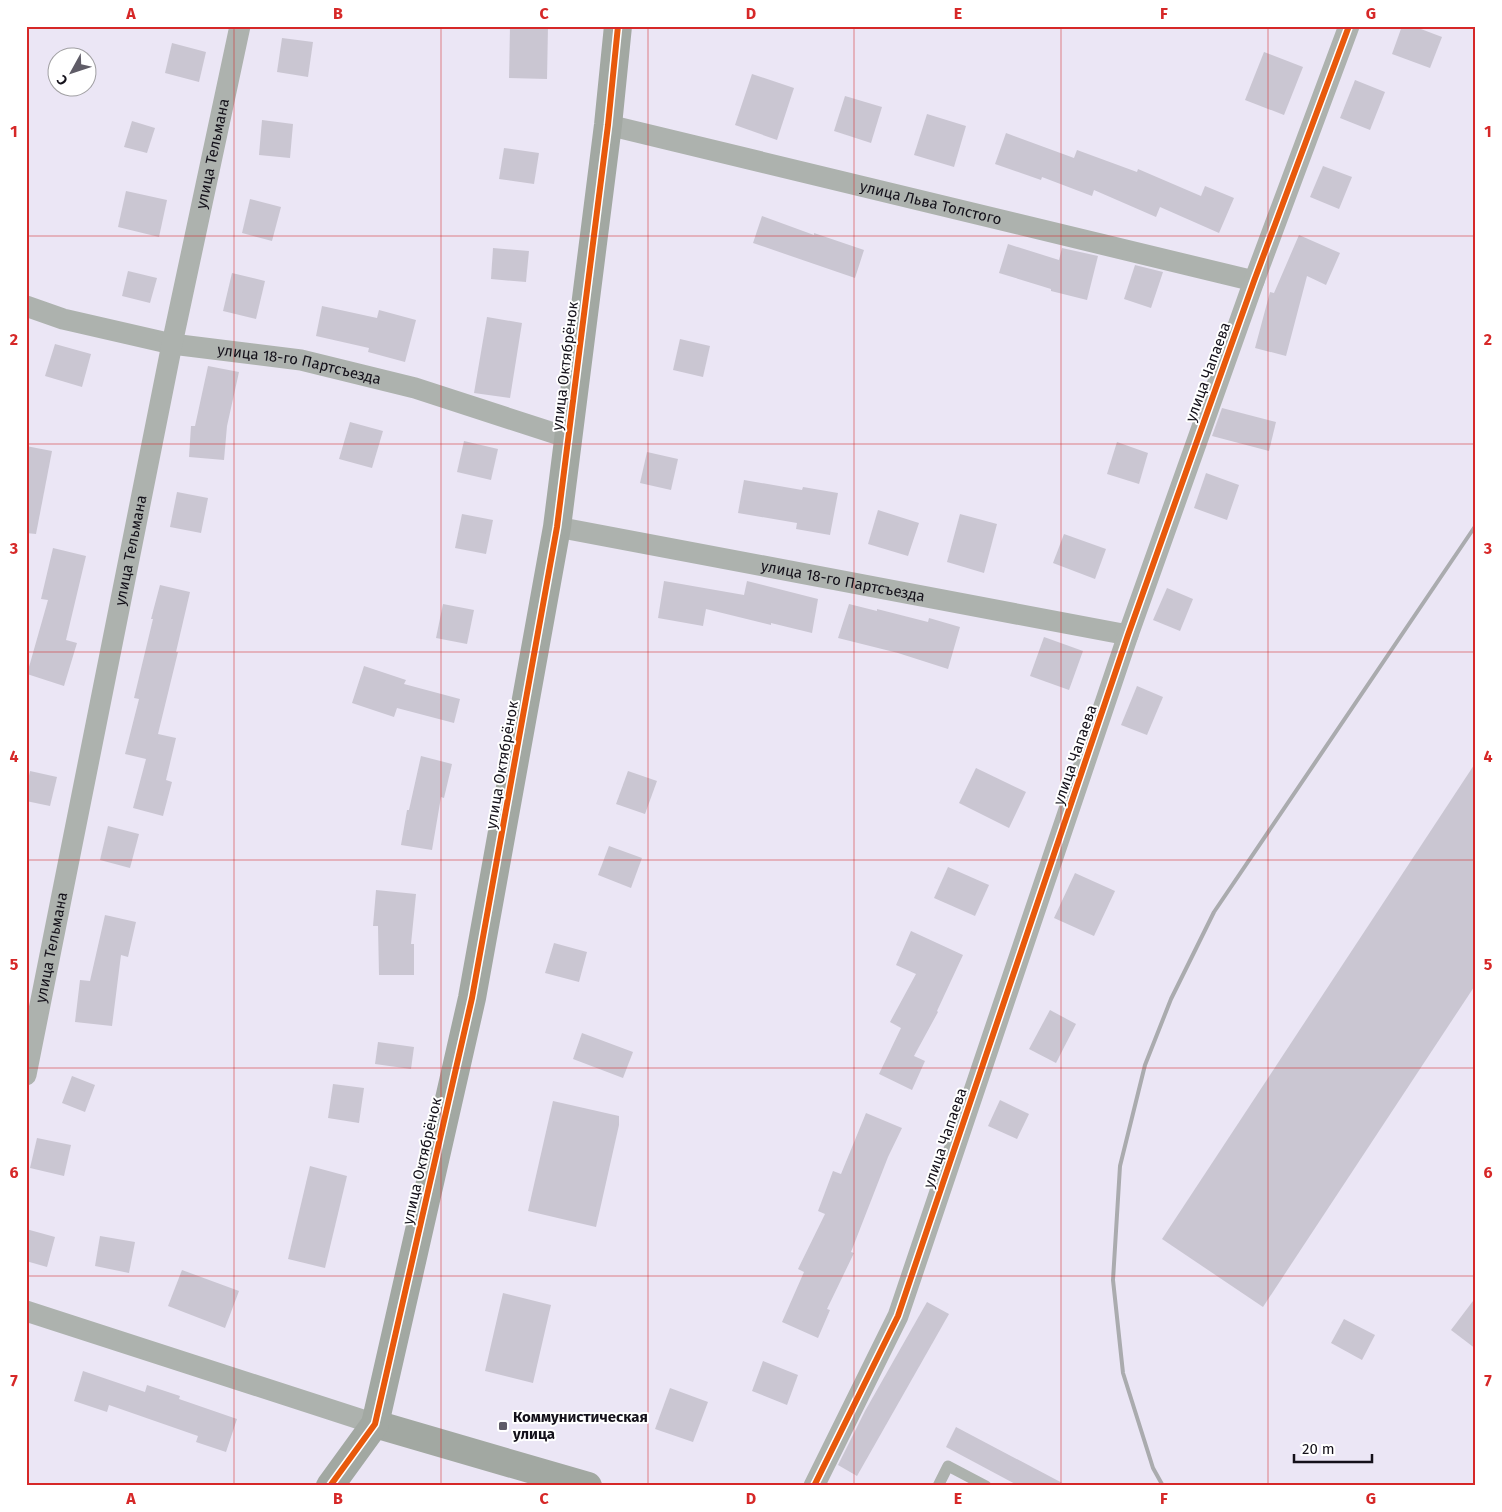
<svg xmlns="http://www.w3.org/2000/svg" width="1502" height="1512" viewBox="0 0 1502 1512" font-family="'Fira Sans',sans-serif">
  <style>
    .building { fill: #cac6d2 }
    .lines { fill: none; stroke-linecap: round; stroke-linejoin: round }
    .lane { stroke: #adb2ae; stroke-width: 11 }
    .street { stroke: #adb2ae; stroke-width: 21 }
    .secondary { stroke: #a2a8a2; stroke-width: 28 }
    .rail { stroke: #aaabae; stroke-width: 4 }
    .cycleway-casing { stroke: #fff; stroke-width: 9 }
    .cycleway { stroke: #e8590c; stroke-width: 6 }
    .grid { fill: none; stroke: #d62828; stroke-width: 1; stroke-opacity: 0.55 }
    .poi-dot { fill: #5f5c67; stroke: #fff; stroke-width: 2 }
    .labels { text-anchor: middle; stroke-width: 4; stroke-linejoin: round; paint-order: stroke }
    .street-label { font-size: 15px; fill: #14111a; stroke: #fff }
    .poi-label { font-size: 15px; font-weight: bold; fill: #14111a; stroke: #fff; text-anchor: start }
    .neatline { fill: none; stroke: #d62828; stroke-width: 2 }
    .grid-label { font-size: 16px; text-anchor: middle; font-weight: bold; fill: #d62828 }
  </style>
  <rect width="100%" height="100%" fill="#ebe6f5"/>
  <g class="building">
    <path d="M 510,26 L 548,26 L 547,79 L 509,78 Z"/>
    <path d="M 1402,26 L 1413,26 L 1442,37 L 1430,68 L 1392,54 Z"/>
    <path d="M 282,38 L 313,42 L 308,77 L 277,72 Z"/>
    <path d="M 172,43 L 206,52 L 199,82 L 165,73 Z"/>
    <path d="M 1264,52 L 1303,67 L 1284,115 L 1245,100 Z"/>
    <path d="M 752,74 L 794,88 L 777,140 L 735,125 Z"/>
    <path d="M 1355,80 L 1385,92 L 1370,130 L 1340,118 Z"/>
    <path d="M 845,96 L 882,107 L 871,143 L 834,131 Z"/>
    <path d="M 927,114 L 966,126 L 954,167 L 914,155 Z"/>
    <path d="M 262,120 L 293,124 L 290,158 L 259,155 Z"/>
    <path d="M 132,121 L 155,128 L 147,153 L 124,147 Z"/>
    <path d="M 1006,133 L 1074,158 L 1077,150 L 1137,172 L 1138,169 L 1201,196 L 1205,186 L 1234,198 L 1219,233 L 1160,207 L 1156,217 L 1094,190 L 1092,196 L 1042,177 L 1041,180 L 995,164 Z"/>
    <path d="M 504,148 L 539,153 L 534,184 L 499,179 Z"/>
    <path d="M 1323,166 L 1352,177 L 1339,209 L 1310,197 Z"/>
    <path d="M 126,191 L 167,200 L 159,237 L 118,227 Z"/>
    <path d="M 250,199 L 281,207 L 272,241 L 242,233 Z"/>
    <path d="M 762,216 L 814,235 L 814,233 L 864,250 L 855,278 L 753,243 Z"/>
    <path d="M 1299,235 L 1340,253 L 1326,285 L 1307,276 L 1286,356 L 1255,348 L 1270,292 L 1274,293 Z"/>
    <path d="M 1008,244 L 1059,260 L 1062,248 L 1098,256 L 1087,300 L 1051,291 L 1051,289 L 999,273 Z"/>
    <path d="M 493,248 L 529,251 L 526,282 L 491,279 Z"/>
    <path d="M 1135,265 L 1163,272 L 1151,308 L 1124,299 Z"/>
    <path d="M 128,271 L 157,278 L 150,303 L 122,296 Z"/>
    <path d="M 232,273 L 265,281 L 256,319 L 223,311 Z"/>
    <path d="M 322,306 L 377,318 L 379,310 L 416,320 L 405,362 L 368,352 L 369,348 L 316,336 Z"/>
    <path d="M 487,317 L 522,323 L 510,398 L 474,393 Z"/>
    <path d="M 680,339 L 710,346 L 703,377 L 673,370 Z"/>
    <path d="M 55,344 L 91,354 L 82,387 L 45,376 Z"/>
    <path d="M 208,366 L 239,372 L 227,426 L 224,460 L 189,457 L 191,426 L 195,426 Z"/>
    <path d="M 1222,408 L 1276,422 L 1269,451 L 1212,436 Z"/>
    <path d="M 350,422 L 383,431 L 372,468 L 339,459 Z"/>
    <path d="M 464,441 L 498,449 L 491,480 L 457,472 Z"/>
    <path d="M 1117,442 L 1148,453 L 1139,484 L 1107,474 Z"/>
    <path d="M 26,446 L 52,451 L 36,534 L 26,533 Z"/>
    <path d="M 647,452 L 678,459 L 671,490 L 640,483 Z"/>
    <path d="M 1206,473 L 1239,485 L 1227,520 L 1194,508 Z"/>
    <path d="M 744,480 L 802,490 L 803,487 L 838,493 L 830,535 L 796,529 L 797,523 L 738,513 Z"/>
    <path d="M 177,492 L 208,498 L 201,533 L 170,527 Z"/>
    <path d="M 878,510 L 919,523 L 908,556 L 868,544 Z"/>
    <path d="M 462,514 L 493,520 L 486,554 L 455,548 Z"/>
    <path d="M 960,514 L 997,524 L 984,573 L 947,562 Z"/>
    <path d="M 1064,534 L 1106,549 L 1095,579 L 1053,563 Z"/>
    <path d="M 53,548 L 86,556 L 66,640 L 77,643 L 64,686 L 27,674 L 48,600 L 41,599 Z"/>
    <path d="M 664,581 L 744,595 L 747,581 L 818,599 L 812,633 L 771,623 L 771,625 L 706,609 L 703,626 L 658,618 Z"/>
    <path d="M 160,585 L 190,592 L 176,652 L 178,652 L 158,734 L 176,738 L 166,780 L 172,782 L 163,816 L 133,808 L 146,759 L 125,754 L 139,699 L 134,698 L 153,619 L 151,619 Z"/>
    <path d="M 1167,588 L 1193,599 L 1180,631 L 1153,620 Z"/>
    <path d="M 443,604 L 474,610 L 467,644 L 436,638 Z"/>
    <path d="M 849,604 L 877,611 L 877,609 L 928,622 L 929,618 L 960,627 L 948,669 L 898,653 L 838,638 Z"/>
    <path d="M 1044,637 L 1083,651 L 1069,690 L 1030,676 Z"/>
    <path d="M 364,666 L 406,680 L 404,684 L 460,699 L 454,723 L 397,708 L 394,717 L 352,703 Z"/>
    <path d="M 1137,686 L 1163,697 L 1147,735 L 1121,725 Z"/>
    <path d="M 421,756 L 452,764 L 444,798 L 441,797 L 432,850 L 401,845 L 407,810 L 409,810 Z"/>
    <path d="M 1476,762 L 1476,984 L 1263,1307 L 1162,1239 Z"/>
    <path d="M 976,768 L 1026,792 L 1009,828 L 959,803 Z"/>
    <path d="M 30,771 L 57,777 L 50,806 L 26,801 L 26,790 Z"/>
    <path d="M 628,771 L 657,781 L 645,814 L 616,804 Z"/>
    <path d="M 108,826 L 139,834 L 130,868 L 100,860 Z"/>
    <path d="M 609,846 L 642,858 L 631,888 L 598,875 Z"/>
    <path d="M 948,867 L 989,885 L 975,916 L 934,898 Z"/>
    <path d="M 1075,873 L 1115,891 L 1094,936 L 1054,918 Z"/>
    <path d="M 376,890 L 416,894 L 411,944 L 414,944 L 414,975 L 379,975 L 378,926 L 373,926 Z"/>
    <path d="M 105,915 L 136,922 L 128,957 L 121,955 L 112,1026 L 75,1022 L 80,980 L 90,981 Z"/>
    <path d="M 911,931 L 963,955 L 937,1011 L 938,1012 L 914,1056 L 925,1061 L 912,1090 L 879,1074 L 901,1028 L 890,1022 L 916,974 L 896,965 Z"/>
    <path d="M 554,943 L 587,952 L 579,982 L 545,973 Z"/>
    <path d="M 1050,1010 L 1076,1024 L 1056,1063 L 1029,1049 Z"/>
    <path d="M 582,1033 L 633,1052 L 623,1078 L 573,1059 Z"/>
    <path d="M 378,1042 L 414,1047 L 411,1069 L 375,1064 Z"/>
    <path d="M 72,1076 L 95,1085 L 85,1112 L 62,1103 Z"/>
    <path d="M 333,1084 L 364,1088 L 359,1123 L 328,1118 Z"/>
    <path d="M 1000,1100 L 1029,1114 L 1017,1139 L 988,1126 Z"/>
    <path d="M 553,1101 L 619,1116 L 619,1125 L 596,1227 L 528,1211 Z"/>
    <path d="M 866,1113 L 902,1128 L 888,1157 L 851,1252 L 854,1253 L 827,1309 L 830,1310 L 818,1338 L 782,1322 L 804,1272 L 798,1269 L 825,1214 L 818,1211 L 833,1171 L 841,1174 Z"/>
    <path d="M 37,1138 L 71,1145 L 64,1176 L 30,1168 Z"/>
    <path d="M 310,1166 L 347,1176 L 325,1268 L 288,1259 Z"/>
    <path d="M 26,1229 L 55,1237 L 47,1267 L 26,1261 Z"/>
    <path d="M 100,1236 L 135,1242 L 129,1273 L 95,1266 Z"/>
    <path d="M 182,1270 L 239,1291 L 225,1328 L 168,1306 Z"/>
    <path d="M 503,1293 L 551,1305 L 533,1383 L 485,1371 Z"/>
    <path d="M 1476,1297 L 1476,1349 L 1451,1330 Z"/>
    <path d="M 927,1302 L 949,1314 L 857,1476 L 838,1465 L 865,1411 Z"/>
    <path d="M 1344,1319 L 1375,1335 L 1362,1360 L 1331,1343 Z"/>
    <path d="M 763,1361 L 798,1375 L 787,1405 L 752,1391 Z"/>
    <path d="M 83,1371 L 145,1392 L 147,1385 L 180,1396 L 179,1399 L 237,1419 L 226,1452 L 196,1442 L 198,1436 L 109,1405 L 107,1412 L 74,1401 Z"/>
    <path d="M 670,1388 L 708,1402 L 693,1442 L 655,1429 Z"/>
    <path d="M 956,1427 L 1068,1486 L 1019,1486 L 946,1447 Z"/>
  </g>
  <g class="lines">
    <path class="lane" d="M 938,1486 L 948,1466 L 986,1486"/>
    <g class="street">
      <path id="s1" d="M 608,125 L 1254,281"/>
      <path id="s2" d="M 26,306 L 63,319 L 172,344 L 301,360 L 415,388 L 569,438"/>
      <path id="s3" d="M 557,527 L 1128,635"/>
      <path id="s4" d="M 26,1075 L 172,344 L 240,26"/>
      <path d="M 26,1311 L 375,1424"/>
      <path d="M 814,1486 L 898,1316 L 1128,635 L 1254,281 L 1349,26"/>
    </g>
    <g class="secondary">
      <path d="M 375,1424 L 588,1486"/>
      <path d="M 330,1486 L 375,1424 L 472,998 L 557,527 L 608,125 L 618,26"/>
    </g>
    <path class="rail" d="M 1163,1486 L 1153,1468 L 1123,1373 L 1113,1280 L 1120,1166 L 1145,1065 L 1171,999 L 1214,912 L 1476,525"/>
    <defs>
      <g id="cycleway">
        <path d="M 330,1486 L 375,1424 L 472,998 L 557,527 L 608,125 L 618,26"/>
        <path d="M 814,1486 L 898,1316 L 1128,635 L 1254,281 L 1349,26"/>
      </g>
    </defs>
    <use href="#cycleway" class="cycleway-casing"/>
    <use href="#cycleway" class="cycleway"/>
  </g>
  <path class="grid" d="M 234,26 L 234,1486M 441,26 L 441,1486M 648,26 L 648,1486M 854,26 L 854,1486M 1061,26 L 1061,1486M 1268,26 L 1268,1486M 26,236 L 1476,236M 26,444 L 1476,444M 26,652 L 1476,652M 26,860 L 1476,860M 26,1068 L 1476,1068M 26,1276 L 1476,1276"/>
  <rect class="poi-dot" x="498" y="1421" width="10" height="10" rx="2.5"/>
  <g class="labels">
    <g class="street-label">
      <text dy="5" stroke="none"><textPath href="#s4" startOffset="940">улица Тельмана</textPath></text>
      <text dy="5" stroke="none"><textPath href="#s1" startOffset="332">улица Льва Толстого</textPath></text>
      <text dy="5" stroke="none"><textPath href="#s2" startOffset="280">улица 18-го Партсъезда</textPath></text>
      <text transform="translate(565 366) rotate(-83)" y="5">улица Октябрёнок</text>
      <text transform="translate(1208 372) rotate(-70)" y="5">улица Чапаева</text>
      <text dy="5" stroke="none"><textPath href="#s4" startOffset="535">улица Тельмана</textPath></text>
      <text dy="5" stroke="none"><textPath href="#s3" startOffset="291">улица 18-го Партсъезда</textPath></text>
      <text transform="translate(1075 755) rotate(-71)" y="5">улица Чапаева</text>
      <text transform="translate(502 765) rotate(-80)" y="5">улица Октябрёнок</text>
      <text dy="5" stroke="none"><textPath href="#s4" startOffset="130">улица Тельмана</textPath></text>
      <text transform="translate(945 1138) rotate(-71)" y="5">улица Чапаева</text>
      <text transform="translate(422 1161) rotate(-77)" y="5">улица Октябрёнок</text>
    </g>
    <g class="poi-label">
      <text x="513" y="1422">Коммунистическая<tspan x="513" dy="17">улица</tspan></text>
    </g>
  </g>
  <rect width="1502" height="1512" fill="none" stroke="#ffffff" stroke-width="55"/>
  <g transform="translate(72 72) rotate(230)"><circle r="24" fill="#ffffff" stroke="#a1a0a3"/>
  <path d="M0-4L9 19L0 12L-9 19Z" fill="#5f5c67"/>
  <text y="-8" font-size="14" font-weight="bold" text-anchor="middle" fill="#14111a">С</text>
  </g>
  <path d="M1294 1454v8h78v-8" fill="none" stroke="#14111a" stroke-width="2.5"/>
  <text x="1302" y="1454" font-size="15" fill="#14111a" stroke="#ffffff" stroke-width="4" paint-order="stroke">20 m</text>
  <rect x="28" y="28" width="1446" height="1456" class="neatline"/>
  <g class="grid-label">
    <text x="131" y="19">A</text>
    <text x="338" y="19">B</text>
    <text x="544" y="19">C</text>
    <text x="751" y="19">D</text>
    <text x="958" y="19">E</text>
    <text x="1164" y="19">F</text>
    <text x="1371" y="19">G</text>
    <text x="14" y="137">1</text>
    <text x="1488" y="137">1</text>
    <text x="14" y="345">2</text>
    <text x="1488" y="345">2</text>
    <text x="14" y="554">3</text>
    <text x="1488" y="554">3</text>
    <text x="14" y="762">4</text>
    <text x="1488" y="762">4</text>
    <text x="14" y="970">5</text>
    <text x="1488" y="970">5</text>
    <text x="14" y="1178">6</text>
    <text x="1488" y="1178">6</text>
    <text x="14" y="1386">7</text>
    <text x="1488" y="1386">7</text>
    <text x="131" y="1504">A</text>
    <text x="338" y="1504">B</text>
    <text x="544" y="1504">C</text>
    <text x="751" y="1504">D</text>
    <text x="958" y="1504">E</text>
    <text x="1164" y="1504">F</text>
    <text x="1371" y="1504">G</text>
  </g>
</svg>
